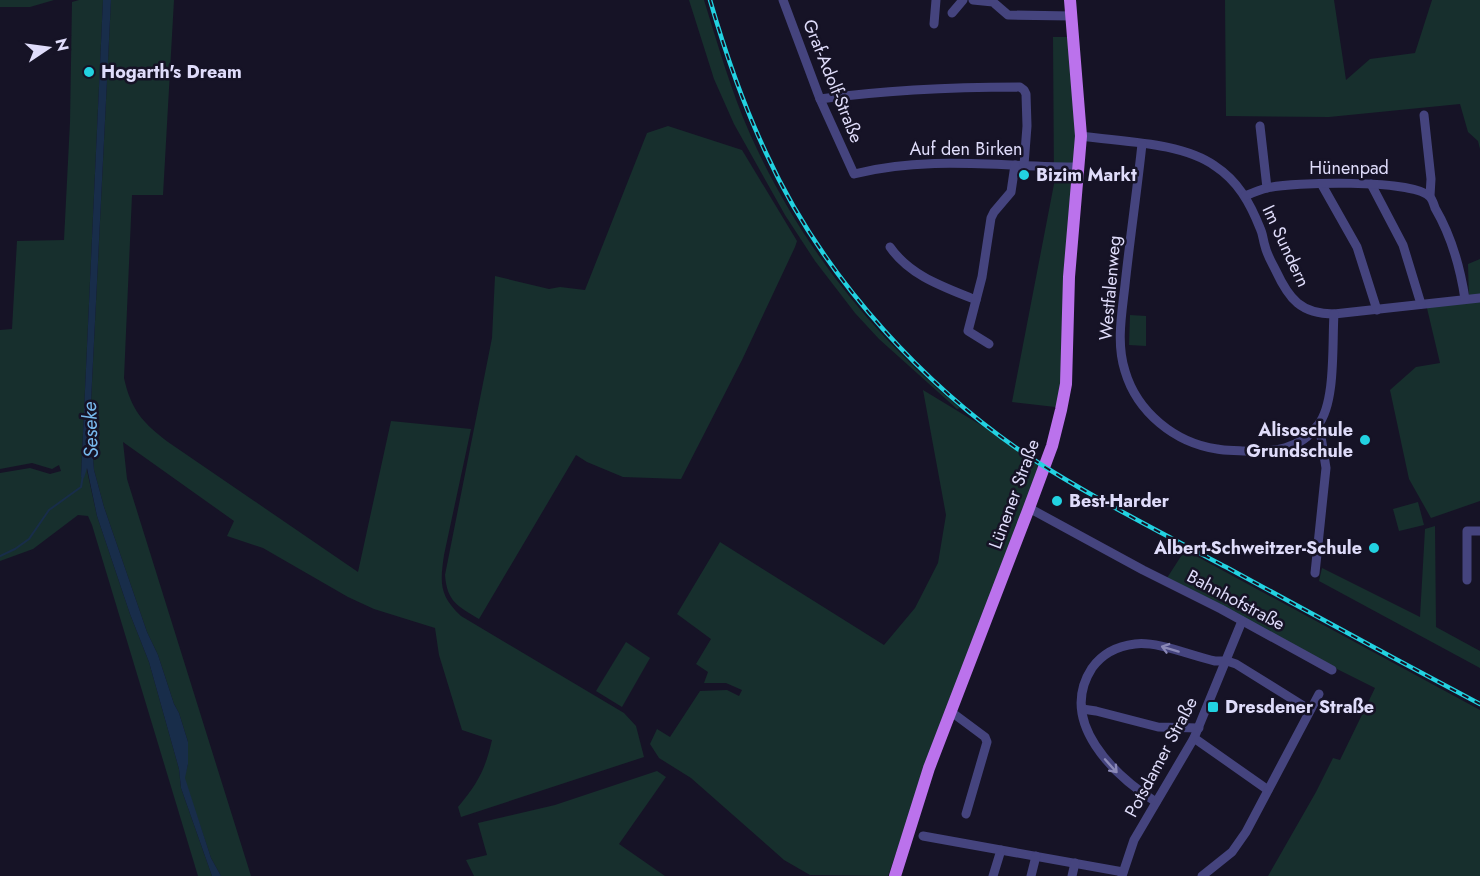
<svg xmlns="http://www.w3.org/2000/svg" width="1480" height="876" viewBox="0 0 1480 876" font-family="Jost,sans-serif">
  <style>
    .green { fill: #172f2d }
    .water { fill: #182d4a }
    .lines { fill: none; stroke-linecap: round; stroke-linejoin: round }
    .stream { stroke: #182d4a; stroke-width: 2 }
    .minor { stroke: #45447e; stroke-width: 9 }
    .major { stroke: #bb72ec; stroke-width: 12 }
    .rail-casing { stroke: #22d2e1; stroke-width: 4.5 }
    .rail { stroke: #161326; stroke-width: 2; stroke-dasharray: 7; stroke-linecap: butt }
    .oneway { stroke: #8a88b6 }
    .poi-dot { fill: #22d2e1; stroke: #161326; stroke-width: 2 }
    .labels { text-anchor: middle; stroke-width: 5; stroke-linejoin: round; paint-order: stroke }
    .poi-label { font-size: 18px; font-weight: bold; fill: #dfdcfa; stroke: #161326; text-anchor: start }
    .street-label { font-size: 18px; fill: #dfdcfa; stroke: #161326 }
    .water-label { font-size: 20px; font-style: italic; fill: #78b9ed; stroke: #161326 }
  </style>
  <rect width="100%" height="100%" fill="#161326"/>
  <g class="green">
    <path d="M 0,0 L 54,0 L 30,7 L 0,7 Z"/>
    <path d="M 79,0 L 103,0 L 81,477 L 86,466 L 97,516 L 130,614 L 149,662 L 179,769 L 181,788 L 212,876 L 198,876 L 92,525 L 88,516 L 78,515 L 33,549 L 0,561 L 0,473 L 30,468 L 50,474 L 61,471 L 59,465 L 52,469 L 32,463 L 0,469 L 0,330 L 12,329 L 17,241 L 64,240 L 70,122 L 72,2 Z"/>
    <path d="M 111,0 L 174,0 L 163,195 L 132,195 L 124,378 C 131,410 143,423 168,442 L 358,572 L 391,421 L 471,429 L 444,555 C 440,583 439,595 461,616 L 624,713 L 636,726 L 644,757 L 461,817 L 458,807 C 478,783 485,770 492,740 L 462,730 L 439,655 L 435,628 L 374,609 L 348,597 L 263,548 L 227,536 L 234,521 L 123,442 L 127,479 L 251,876 L 221,876 L 211,858 L 184,778 L 188,764 L 188,742 L 179,713 L 174,704 L 158,655 L 147,632 L 104,507 L 94,470 L 90,422 Z"/>
    <path d="M 689,0 L 704,0 C 718,45 731,91 750,134 C 799,243 869,332 960,408 L 957,409 L 879,339 L 855,313 L 815,261 L 785,215 L 734,124 L 714,79 Z"/>
    <path d="M 1225,0 L 1334,0 L 1346,80 L 1370,59 L 1415,53 L 1432,0 L 1480,0 L 1480,149 L 1478,141 L 1468,132 L 1460,104 L 1329,117 L 1226,116 Z"/>
    <path d="M 1053,37 L 1077,37 L 1082,128 L 1064,408 L 1012,402 L 1054,184 Z"/>
    <path d="M 668,126 L 742,150 L 797,241 L 795,247 L 742,360 L 681,479 L 623,477 L 587,462 L 576,455 L 479,619 C 458,606 447,602 445,575 L 492,338 L 495,276 L 549,289 L 560,287 L 585,290 L 647,133 Z"/>
    <path d="M 1480,259 L 1480,501 L 1431,518 L 1409,479 L 1390,390 L 1416,367 L 1440,363 L 1426,304 L 1469,301 L 1468,264 Z"/>
    <path d="M 1130,315 L 1146,316 L 1146,346 L 1129,345 Z"/>
    <path d="M 923,390 L 984,427 L 1039,465 L 905,827 L 888,876 L 810,875 L 784,860 L 691,778 L 659,758 L 650,744 L 657,729 L 670,737 L 700,691 L 727,690 L 739,696 L 742,690 L 726,683 L 704,683 L 708,672 L 696,664 L 711,639 L 677,614 L 720,542 L 884,645 L 915,608 L 938,563 L 946,515 Z"/>
    <path d="M 1418,502 L 1424,525 L 1399,531 L 1393,509 Z"/>
    <path d="M 1435,526 L 1436,627 L 1480,651 L 1480,668 L 1319,581 L 1322,568 L 1420,617 L 1425,529 Z"/>
    <path d="M 1185,550 L 1480,710 L 1480,876 L 1268,876 L 1316,792 L 1333,758 L 1340,760 L 1375,688 L 1269,635 L 1167,578 Z"/>
    <path d="M 626,642 L 650,658 L 622,707 L 596,691 Z"/>
    <path d="M 657,771 L 666,777 L 619,844 L 665,876 L 474,876 L 466,860 L 487,855 L 478,823 L 555,805 Z"/>
  </g>
  <path class="water" d="M 103,0 L 111,0 L 90,422 L 94,470 L 104,507 L 147,632 L 158,655 L 174,704 L 179,713 L 188,742 L 188,764 L 185,778 L 211,858 L 221,876 L 212,876 L 181,788 L 179,769 L 149,662 L 130,614 L 97,516 L 87,468 L 84,478 L 81,477 Z"/>
  <g class="lines">
    <path class="stream" d="M 0,556 L 15,549 L 29,539 L 49,510 L 81,487 L 83,475"/>
    <g class="minor">
      <path d="M 783,0 L 820,99 L 854,174 C 928,155 1004,167 1079,167"/>
      <path d="M 973,0 L 993,2 L 1008,15 L 1072,16"/>
      <path d="M 952,13 L 963,0"/>
      <path d="M 934,24 L 936,0"/>
      <path d="M 820,99 C 887,90 952,87 1020,87 L 1024,90 L 1026,94 L 1027,126 L 1024,165"/>
      <path d="M 1424,115 L 1431,179 L 1430,196"/>
      <path d="M 1260,126 L 1267,188"/>
      <path d="M 1081,136 C 1122,142 1181,142 1215,166 C 1238,181 1250,203 1260,228 C 1263,234 1263,240 1265,246 C 1267,255 1272,263 1276,271 C 1289,299 1301,314 1334,314 L 1480,298"/>
      <path d="M 1142,144 C 1137,191 1130,238 1125,285 C 1122,313 1116,343 1125,371 C 1137,412 1175,443 1217,449 C 1226,451 1236,450 1244,451 C 1273,452 1300,450 1318,425 C 1336,403 1332,343 1334,314"/>
      <path d="M 1371,184 L 1403,245 L 1421,304"/>
      <path d="M 1322,185 L 1357,247 L 1377,310"/>
      <path d="M 1245,196 C 1252,193 1259,190 1267,188 C 1292,182 1412,179 1429,196 C 1432,198 1434,205 1435,208 C 1452,237 1460,266 1465,299"/>
      <path d="M 890,247 C 910,276 944,287 976,300"/>
      <path d="M 989,344 L 968,331 L 982,277 L 991,218 L 994,212 L 1011,192 L 1015,165"/>
      <path d="M 1029,508 L 1143,570 L 1221,609 L 1332,670"/>
      <path d="M 1315,573 L 1326,468 L 1319,424"/>
      <path d="M 1467,580 L 1467,531 L 1480,531"/>
      <path d="M 1082,709 L 1096,711 L 1158,727 L 1199,728"/>
      <path d="M 950,711 L 985,737 L 987,742 L 966,814"/>
      <path d="M 1194,738 L 1268,790"/>
      <path d="M 1156,802 C 1115,776 1057,722 1092,668 C 1102,654 1118,646 1135,644 C 1157,641 1192,656 1215,661 L 1227,661 L 1236,664 L 1310,710"/>
      <path d="M 923,836 L 1123,872"/>
      <path d="M 993,876 L 1001,850"/>
      <path d="M 1031,876 L 1036,856"/>
      <path d="M 1072,876 L 1075,863"/>
      <path d="M 1122,876 L 1134,840 L 1194,738 L 1242,621"/>
      <path d="M 1202,876 L 1232,852 L 1246,832 L 1319,694"/>
    </g>
    <path class="major" d="M 895,876 L 929,768 L 1029,508 L 1052,446 L 1061,410 L 1066,384 L 1069,277 L 1081,136 L 1070,0"/>
    <defs>
      <path id="rail" d="M 710,0 C 725,52 743,104 766,153 C 823,278 929,394 1045,467 C 1103,503 1165,535 1226,567 C 1310,613 1395,659 1480,704"/>
    </defs>
    <use href="#rail" class="rail-casing"/>
    <use href="#rail" class="rail"/>
  </g>
  <defs><path id="oneway-shaft" d="M-6 0H5M1.5-3L5.5 0L1.5 3" fill="none" stroke-width="1.6" stroke-linecap="round" stroke-linejoin="round" transform="scale(1.5)"/></defs>
  <g class="oneway">
    <use href="#oneway-shaft" transform="translate(1170 649) rotate(-163)"/>
    <use href="#oneway-shaft" transform="translate(1111 766) rotate(48)"/>
  </g>
  <g class="poi-dot">
    <circle cx="89" cy="72" r="6"/>
    <circle cx="1024" cy="175" r="6"/>
    <circle cx="1365" cy="440" r="6"/>
    <circle cx="1057" cy="501" r="6"/>
    <circle cx="1374" cy="548" r="6"/>
    <rect x="1207" y="701" width="12" height="12" rx="3"/>
  </g>
  <g class="labels">
    <g class="poi-label">
      <text x="101" y="78">Hogarth's Dream</text>
      <text x="1036" y="181">Bizim Markt</text>
      <text x="1353" y="436" text-anchor="end">Alisoschule<tspan x="1353" dy="21">Grundschule</tspan></text>
      <text x="1069" y="507">Best-Harder</text>
      <text x="1362" y="554" text-anchor="end">Albert-Schweitzer-Schule</text>
      <text x="1225" y="713">Dresdener Straße</text>
    </g>
    <g class="street-label">
      <text transform="translate(833 81) rotate(68)" y="6">Graf-Adolf-Straße</text>
      <text x="966" y="155">Auf den Birken</text>
      <text x="1349" y="174">Hünenpad</text>
      <text transform="translate(1286 246) rotate(65)" y="6">Im Sundern</text>
      <text transform="translate(1110 288) rotate(-85)" y="6">Westfalenweg</text>
      <text transform="translate(1014 494) rotate(-70)" y="6">Lünener Straße</text>
      <text transform="translate(1236 600) rotate(28)" y="6">Bahnhofstraße</text>
      <text transform="translate(1161 757) rotate(-62)" y="6">Potsdamer Straße</text>
    </g>
    <g class="water-label">
      <text transform="translate(90 430) rotate(-92)" y="7">Seseke</text>
    </g>
  </g>
  <g transform="translate(48 48) rotate(77)" stroke="#161326" stroke-width="4.5" paint-order="stroke">
  <path d="M0-4.5L10 22L0 15L-10 22Z" fill="#dfdcfa"/>
  <text y="-9" font-size="16" font-weight="bold" text-anchor="middle" fill="#dfdcfa">N</text>
  </g>
</svg>
